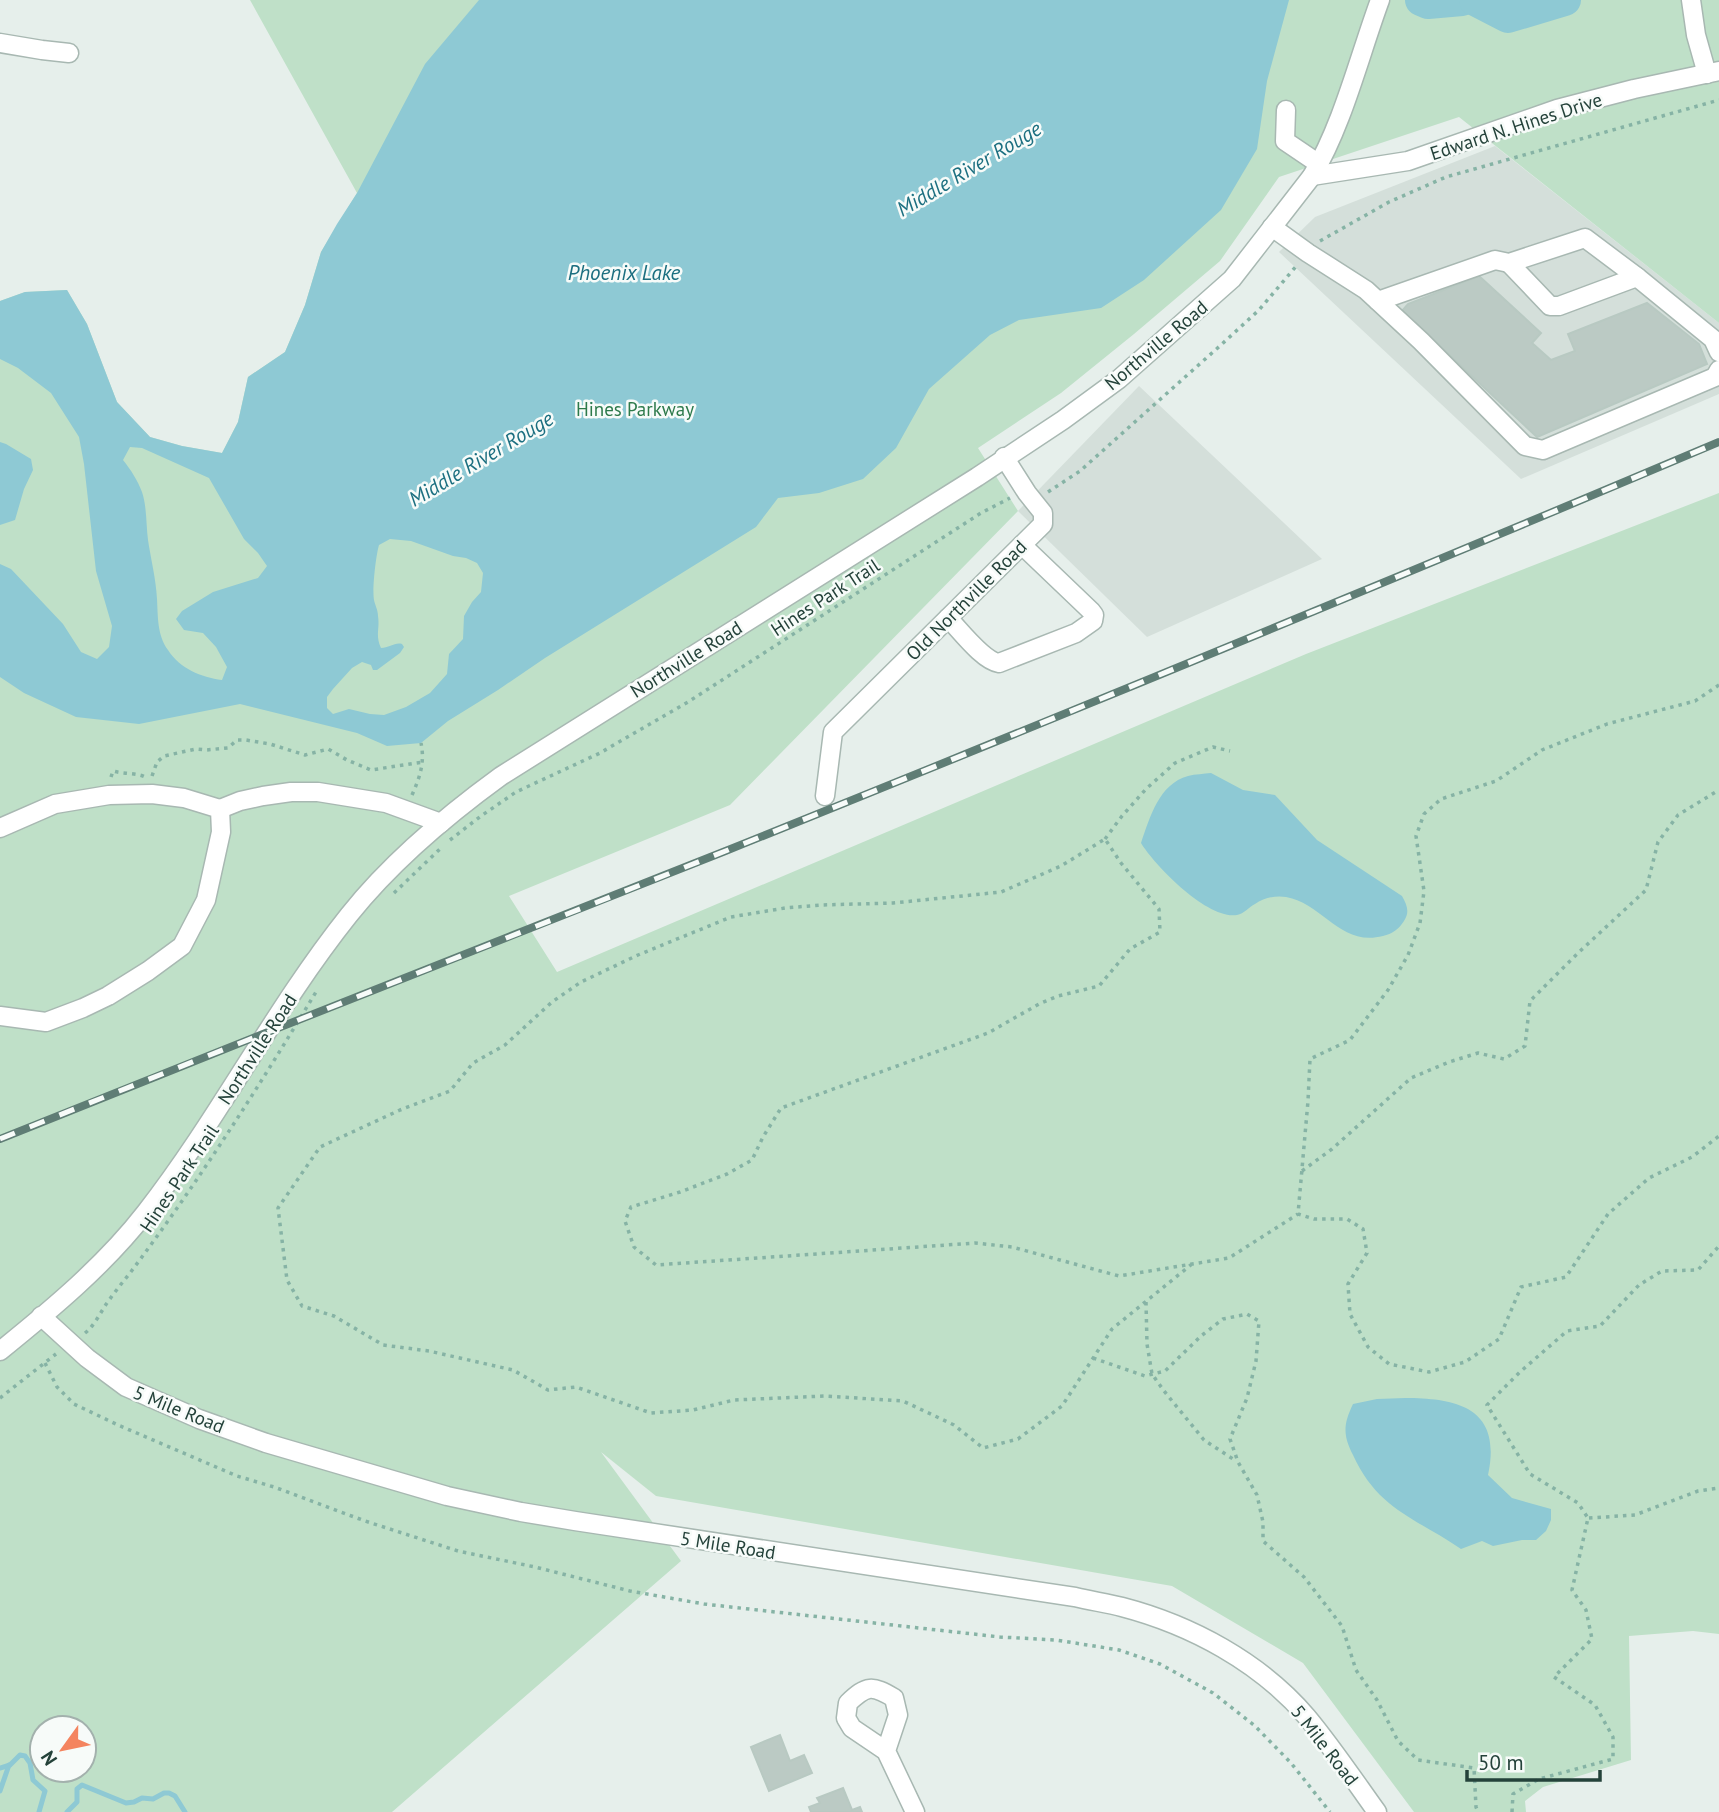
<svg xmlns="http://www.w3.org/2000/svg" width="1719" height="1812" viewBox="0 0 1719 1812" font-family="'PT Sans',sans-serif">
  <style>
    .built { fill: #d4dfda }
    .green { fill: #bfe0c8; fill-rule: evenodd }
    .water { fill: #8ec9d4; fill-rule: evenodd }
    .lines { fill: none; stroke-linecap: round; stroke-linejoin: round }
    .stream { stroke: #8ec9d4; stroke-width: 5 }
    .river { stroke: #8ec9d4; stroke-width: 32 }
    .building { fill: #bbcac4; stroke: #b8c9c2; stroke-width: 2 }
    .minor-casing { stroke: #a8b8b2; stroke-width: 21 }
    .path { stroke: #86b3a5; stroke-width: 3.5; stroke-dasharray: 3.5 5; stroke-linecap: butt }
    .minor { stroke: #fff; stroke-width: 18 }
    .rail-casing { stroke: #5f7d75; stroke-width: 8 }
    .rail { stroke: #f7fbf9; stroke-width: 5; stroke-dasharray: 16; stroke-linecap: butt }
    .labels { text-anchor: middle; stroke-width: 5; stroke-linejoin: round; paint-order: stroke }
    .street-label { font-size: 19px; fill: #24423a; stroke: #f7fbf9 }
    .park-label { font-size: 19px; fill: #2d7a4b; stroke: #f7fbf9 }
    .water-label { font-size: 21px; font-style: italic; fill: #1c6f80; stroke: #f7fbf9 }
  </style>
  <rect width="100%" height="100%" fill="#e6efeb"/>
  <g class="built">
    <path d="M 1495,146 L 1719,323 L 1719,394 L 1521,479 L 1279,252 L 1315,217 Z"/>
    <path d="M 1139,386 L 1322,559 L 1147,637 L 1018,511 Z"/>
  </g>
  <path class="green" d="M 250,0 L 1719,0 L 1719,323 L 1459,117 L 1279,177 L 1220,261 L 1134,334 L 1061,393 L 978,448 L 1018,511 L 730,805 L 509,896 L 557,972 L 1306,654 L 1719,493 L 1719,1634 L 1693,1631 L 1629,1636 L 1631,1760 L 1543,1787 L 1525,1801 L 1526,1812 L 1414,1812 L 1303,1663 L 1172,1586 L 656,1496 L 601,1452 L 681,1561 L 392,1812 L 0,1812 L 0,301 L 25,292 L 67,290 L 87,324 L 117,402 L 150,437 L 182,446 L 222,453 L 238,422 L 248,377 L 285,352 L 305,305 L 321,252 L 357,193 ZM 42,1728 L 84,1728 L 84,1770 L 42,1770 Z"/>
  <g class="water">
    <path d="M 479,0 L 1289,0 L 1267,81 L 1257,149 L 1221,210 L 1144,280 L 1101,308 L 1019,320 L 990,335 L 929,389 L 896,448 L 863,479 L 819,493 L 778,498 L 756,527 L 545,658 L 498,690 L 448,721 L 421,743 L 387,746 L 357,733 L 240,704 L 139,724 L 76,717 L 24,693 L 0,677 L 0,564 L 11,569 L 63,624 L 81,652 L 97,659 L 109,647 L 112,626 L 96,571 L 84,464 L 79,437 L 51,393 L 18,368 L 0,359 L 0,301 L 25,292 L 67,290 L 87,324 L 117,402 L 150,437 L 182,446 L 222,453 L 238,422 L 248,377 L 285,352 L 305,305 L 321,252 L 337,224 L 357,193 L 425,64 ZM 130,447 L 142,448 L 209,478 L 244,539 L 258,553 L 267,566 L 258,578 L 213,592 L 182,611 L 176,619 L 184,630 L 203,633 L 216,647 L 227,667 L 222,680 C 201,677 180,669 168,650 C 157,635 158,616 157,599 C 156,579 151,560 148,540 C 146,525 147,507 142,492 C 138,481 131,470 123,460 ZM 390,539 L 411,541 L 453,556 L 466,558 L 477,563 L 483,573 L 481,592 L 472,602 L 464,616 L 463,639 L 449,654 L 447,674 L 430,693 L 406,707 L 384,715 L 370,714 L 349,709 L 333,714 L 327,708 L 327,697 L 333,689 L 352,668 L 362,662 L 371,665 L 373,670 L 377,670 L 400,653 L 404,647 L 402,644 C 395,642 389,648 381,648 C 375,635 380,629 378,616 C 378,610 375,605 374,600 C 372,589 376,555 379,545 Z"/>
    <path d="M 0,442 L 6,444 L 31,459 L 33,470 L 24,489 L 15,520 L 0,525 Z"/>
    <path d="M 1211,773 L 1243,790 L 1275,795 L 1317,840 L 1402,896 C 1407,905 1410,912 1404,921 C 1399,929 1392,934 1383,936 C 1340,947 1324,904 1286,897 C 1276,895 1264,898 1255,904 C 1249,907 1244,914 1237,915 C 1208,920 1155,866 1141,843 C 1150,817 1159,784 1188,776 C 1195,774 1204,774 1211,773 Z"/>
    <path d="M 1405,1398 C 1461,1398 1502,1410 1488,1475 L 1512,1498 L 1551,1509 L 1551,1520 L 1546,1531 L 1536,1540 L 1522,1540 L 1493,1546 L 1482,1541 L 1461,1549 C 1416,1518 1378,1510 1353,1455 C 1343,1435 1343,1425 1353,1404 L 1377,1399 Z"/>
  </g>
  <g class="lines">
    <g class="stream">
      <path d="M 0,1768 L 10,1765 L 20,1755 L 25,1756 L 30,1763 L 33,1780 L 45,1791 L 39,1812"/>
      <path d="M 0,1791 L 9,1765"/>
      <path d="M 67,1812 L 77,1802 L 77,1789 L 82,1785 L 126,1803 L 134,1802 L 142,1798 L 153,1799 L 164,1793 L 169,1793 L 175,1796 L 185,1812"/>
    </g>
    <g class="river">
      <path d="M 1421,0 L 1428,3 L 1462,0"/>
      <path d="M 1475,0 L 1508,17 L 1565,0"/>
    </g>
  </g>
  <g class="building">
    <path d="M 1479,276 L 1541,333 L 1532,343 L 1551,360 L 1575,351 L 1568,334 L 1647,303 L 1699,344 L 1707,364 L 1537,437 L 1402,311 L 1408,304 Z"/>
    <path d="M 780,1735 L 790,1761 L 804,1755 L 812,1773 L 769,1791 L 751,1747 Z"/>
    <path d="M 843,1788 L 852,1810 L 860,1807 L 862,1812 L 811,1812 L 809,1807 L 820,1803 L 817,1798 Z"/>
  </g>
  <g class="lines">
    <defs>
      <g id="minor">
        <path d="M 1691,0 L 1696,35 L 1707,74"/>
        <path d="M 0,43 L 42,50 L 69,53"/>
        <path d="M 1286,110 L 1285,141 L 1319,164"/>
        <path d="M 1312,176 L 1408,161 L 1557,109 L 1634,89 L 1719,71"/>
        <path d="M 1272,227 L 1308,253 L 1366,290 L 1421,341 L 1525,446 L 1543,450 L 1715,377 L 1719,370"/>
        <path d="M 1509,263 L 1550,306 L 1559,306 L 1637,277"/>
        <path d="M 1378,301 L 1495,260 L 1509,263 L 1585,238 L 1637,277 L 1713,339 L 1719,352"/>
        <path d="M 948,618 C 960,630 983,661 999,663 L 1076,633 L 1093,621 L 1094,615 L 1091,611 L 1022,545"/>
        <path d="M 825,796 L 833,732 L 1043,524 L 1043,513 L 1027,493 L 1004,457"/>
        <path d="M 220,809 L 240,801 L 263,796 L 291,792 L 318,792 L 386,803 L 441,823"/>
        <path d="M 0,828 L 55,804 L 109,795 L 152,794 L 184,798 L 220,809 L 221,832 L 206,900 L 182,946 L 148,971 L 108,996 L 83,1008 L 46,1022 L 0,1016"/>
        <path d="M 41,1316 L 87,1358 L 126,1387 L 199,1419 L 266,1443 L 447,1496 L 521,1512 L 575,1521 L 1075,1597 C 1091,1601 1107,1603 1122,1607 C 1191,1625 1260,1662 1307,1717 C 1332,1747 1354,1780 1377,1812"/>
        <path d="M 0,1351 C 52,1309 105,1265 146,1212 C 220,1117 274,1009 349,915 C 392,861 446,816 501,776 L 977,477 L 1063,420 L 1119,379 L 1232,279 L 1312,176 C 1343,124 1359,57 1380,0"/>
        <path d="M 886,1751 L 898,1715 L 894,1698 C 872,1685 867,1685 848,1703 L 846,1718 L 852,1728 L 886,1751 L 915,1812"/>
      </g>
    </defs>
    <use href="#minor" class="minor-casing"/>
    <g class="path">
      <path d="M 1320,241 L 1389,202 L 1446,177 L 1719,100"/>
      <path d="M 1048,492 L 1080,471 L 1222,344 L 1259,310 L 1298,264"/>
      <path d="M 1719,685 L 1695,701 L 1607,724 L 1542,750 L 1496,781 L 1441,799 L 1424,814 L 1416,836 L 1424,891 L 1420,923 L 1408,955 L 1388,990 L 1350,1040 L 1310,1059 L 1308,1101 L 1298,1214 L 1314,1219 L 1347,1219 L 1363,1229 L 1367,1253 L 1348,1284 L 1350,1314 L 1368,1347 L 1389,1364 L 1429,1372 L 1465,1362 L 1499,1339 L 1521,1287 L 1566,1277 L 1608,1214 L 1649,1178 L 1692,1157 L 1719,1136"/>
      <path d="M 152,776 L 157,762 L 164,756 L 196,749 L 206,750 L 228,748 L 237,740 L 246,740 L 270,744 L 305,755 L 328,749 L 347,760 L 371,770 L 423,762"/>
      <path d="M 111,777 L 113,771 C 123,774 138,773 145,777"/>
      <path d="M 412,795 C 420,777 425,762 421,743"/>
      <path d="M 1105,839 L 1122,816 L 1146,789 L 1175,763 L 1213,747 L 1230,751"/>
      <path d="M 450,840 L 481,816 L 516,792 L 600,753 L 688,702 L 981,513 L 1010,498"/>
      <path d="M 394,893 L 442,847"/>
      <path d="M 1302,1171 L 1332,1149 L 1411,1078 L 1449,1062 L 1478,1053 L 1504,1059 L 1525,1046 L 1530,1001 L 1578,953 L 1646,890 L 1658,842 L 1678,815 L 1719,790"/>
      <path d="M 1192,1264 L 1112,1329 L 1062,1406 L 1018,1439 L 983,1448 L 954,1425 L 903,1401 L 825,1396 L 734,1400 L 693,1410 L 651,1413 L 576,1387 L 548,1390 L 513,1370 L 429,1351 L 383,1345 L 334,1316 L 302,1306 L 287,1280 L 278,1208 L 320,1147 L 400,1110 L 450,1091 L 473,1063 L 505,1045 L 552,1002 L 581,982 L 638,955 L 731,917 L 785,908 L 821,905 L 893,903 L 1001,892 L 1061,866 L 1105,839 L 1121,863 L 1159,909 L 1160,932 L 1130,949 L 1099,986 L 1058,996 L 1039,1004 L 988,1033 L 781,1108 L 763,1137 L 752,1160 L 727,1174 L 680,1192 L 631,1207 L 625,1221 L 634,1247 L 656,1265 L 975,1243 L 1012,1247 L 1119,1276 L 1229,1258 L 1298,1214"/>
      <path d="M 1146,1302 L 1147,1344 L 1152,1374 L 1164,1391 L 1204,1440 L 1236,1461"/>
      <path d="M 85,1333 C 95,1325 100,1313 107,1303 C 114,1293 122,1283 130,1273 C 197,1184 258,1088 316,992"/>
      <path d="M 1093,1358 L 1145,1376 L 1165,1371 L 1201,1336 L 1223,1319 L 1247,1314 L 1259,1321 L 1256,1361 L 1247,1398 L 1230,1439 L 1238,1462 L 1257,1495 L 1263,1522 L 1263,1541 L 1304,1577 L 1342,1626 L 1356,1670 L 1377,1700 L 1398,1741 L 1418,1760 L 1474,1768 L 1476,1807 L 1478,1812"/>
      <path d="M 45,1363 L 57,1387 L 74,1404 L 118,1425 L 237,1476 L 274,1487 L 365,1521 L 458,1551 L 535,1567 L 630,1591 L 704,1604 L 1000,1637 L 1056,1640 L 1119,1650 L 1160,1664 L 1213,1693 L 1255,1726 L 1291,1763 L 1330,1812"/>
      <path d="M 0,1398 L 56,1354"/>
      <path d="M 1589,1518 L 1635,1515 L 1698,1491 L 1719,1488"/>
      <path d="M 1512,1812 L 1513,1794 L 1539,1779 L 1613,1759 L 1613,1737 L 1595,1705 L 1554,1677 L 1592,1639 L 1586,1610 L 1572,1590 L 1588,1518 L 1578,1503 L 1530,1474 L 1487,1405 L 1520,1372 L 1567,1331 L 1600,1326 L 1639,1285 L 1662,1271 L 1698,1270 L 1719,1246"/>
    </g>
    <use href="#minor" class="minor"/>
    <defs>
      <path id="rail" d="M 0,1139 C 242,1041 486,947 728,850 C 1059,717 1390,581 1719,442"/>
    </defs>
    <use href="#rail" class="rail-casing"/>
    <use href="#rail" class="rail"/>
  </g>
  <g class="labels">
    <g class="street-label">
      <text transform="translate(1516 126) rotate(-18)" y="7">Edward N. Hines Drive</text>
      <text transform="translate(1156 345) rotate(-40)" y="7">Northville Road</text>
      <text transform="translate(825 597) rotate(-33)" y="7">Hines Park Trail</text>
      <text transform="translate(966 600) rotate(-45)" y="7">Old Northville Road</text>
      <text transform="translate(686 659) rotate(-32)" y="7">Northville Road</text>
      <text transform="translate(257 1049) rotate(-57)" y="7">Northville Road</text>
      <text transform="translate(179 1178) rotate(-56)" y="7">Hines Park Trail</text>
      <text transform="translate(179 1409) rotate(22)" y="7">5 Mile Road</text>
      <text transform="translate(728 1545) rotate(9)" y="7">5 Mile Road</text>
      <text transform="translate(1325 1745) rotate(52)" y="7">5 Mile Road</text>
    </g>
    <g class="park-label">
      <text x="635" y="416">Hines Parkway</text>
    </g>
    <g class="water-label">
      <text transform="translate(969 169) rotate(-31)" y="7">Middle River Rouge</text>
      <text x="624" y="280">Phoenix Lake</text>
      <text transform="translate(481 459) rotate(-31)" y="7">Middle River Rouge</text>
    </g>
  </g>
  <g transform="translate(63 1749) rotate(237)"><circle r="33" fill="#f7fbf9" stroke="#a3b1ad" stroke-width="2"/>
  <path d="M0-5L12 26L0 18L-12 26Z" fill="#f4845f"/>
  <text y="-10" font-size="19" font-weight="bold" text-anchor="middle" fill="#24423a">N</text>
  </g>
  <path d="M1467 1770v10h133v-10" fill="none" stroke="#24423a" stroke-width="3.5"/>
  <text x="1478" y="1770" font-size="21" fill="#24423a" stroke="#f7fbf9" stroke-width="5" paint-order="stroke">50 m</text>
</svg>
